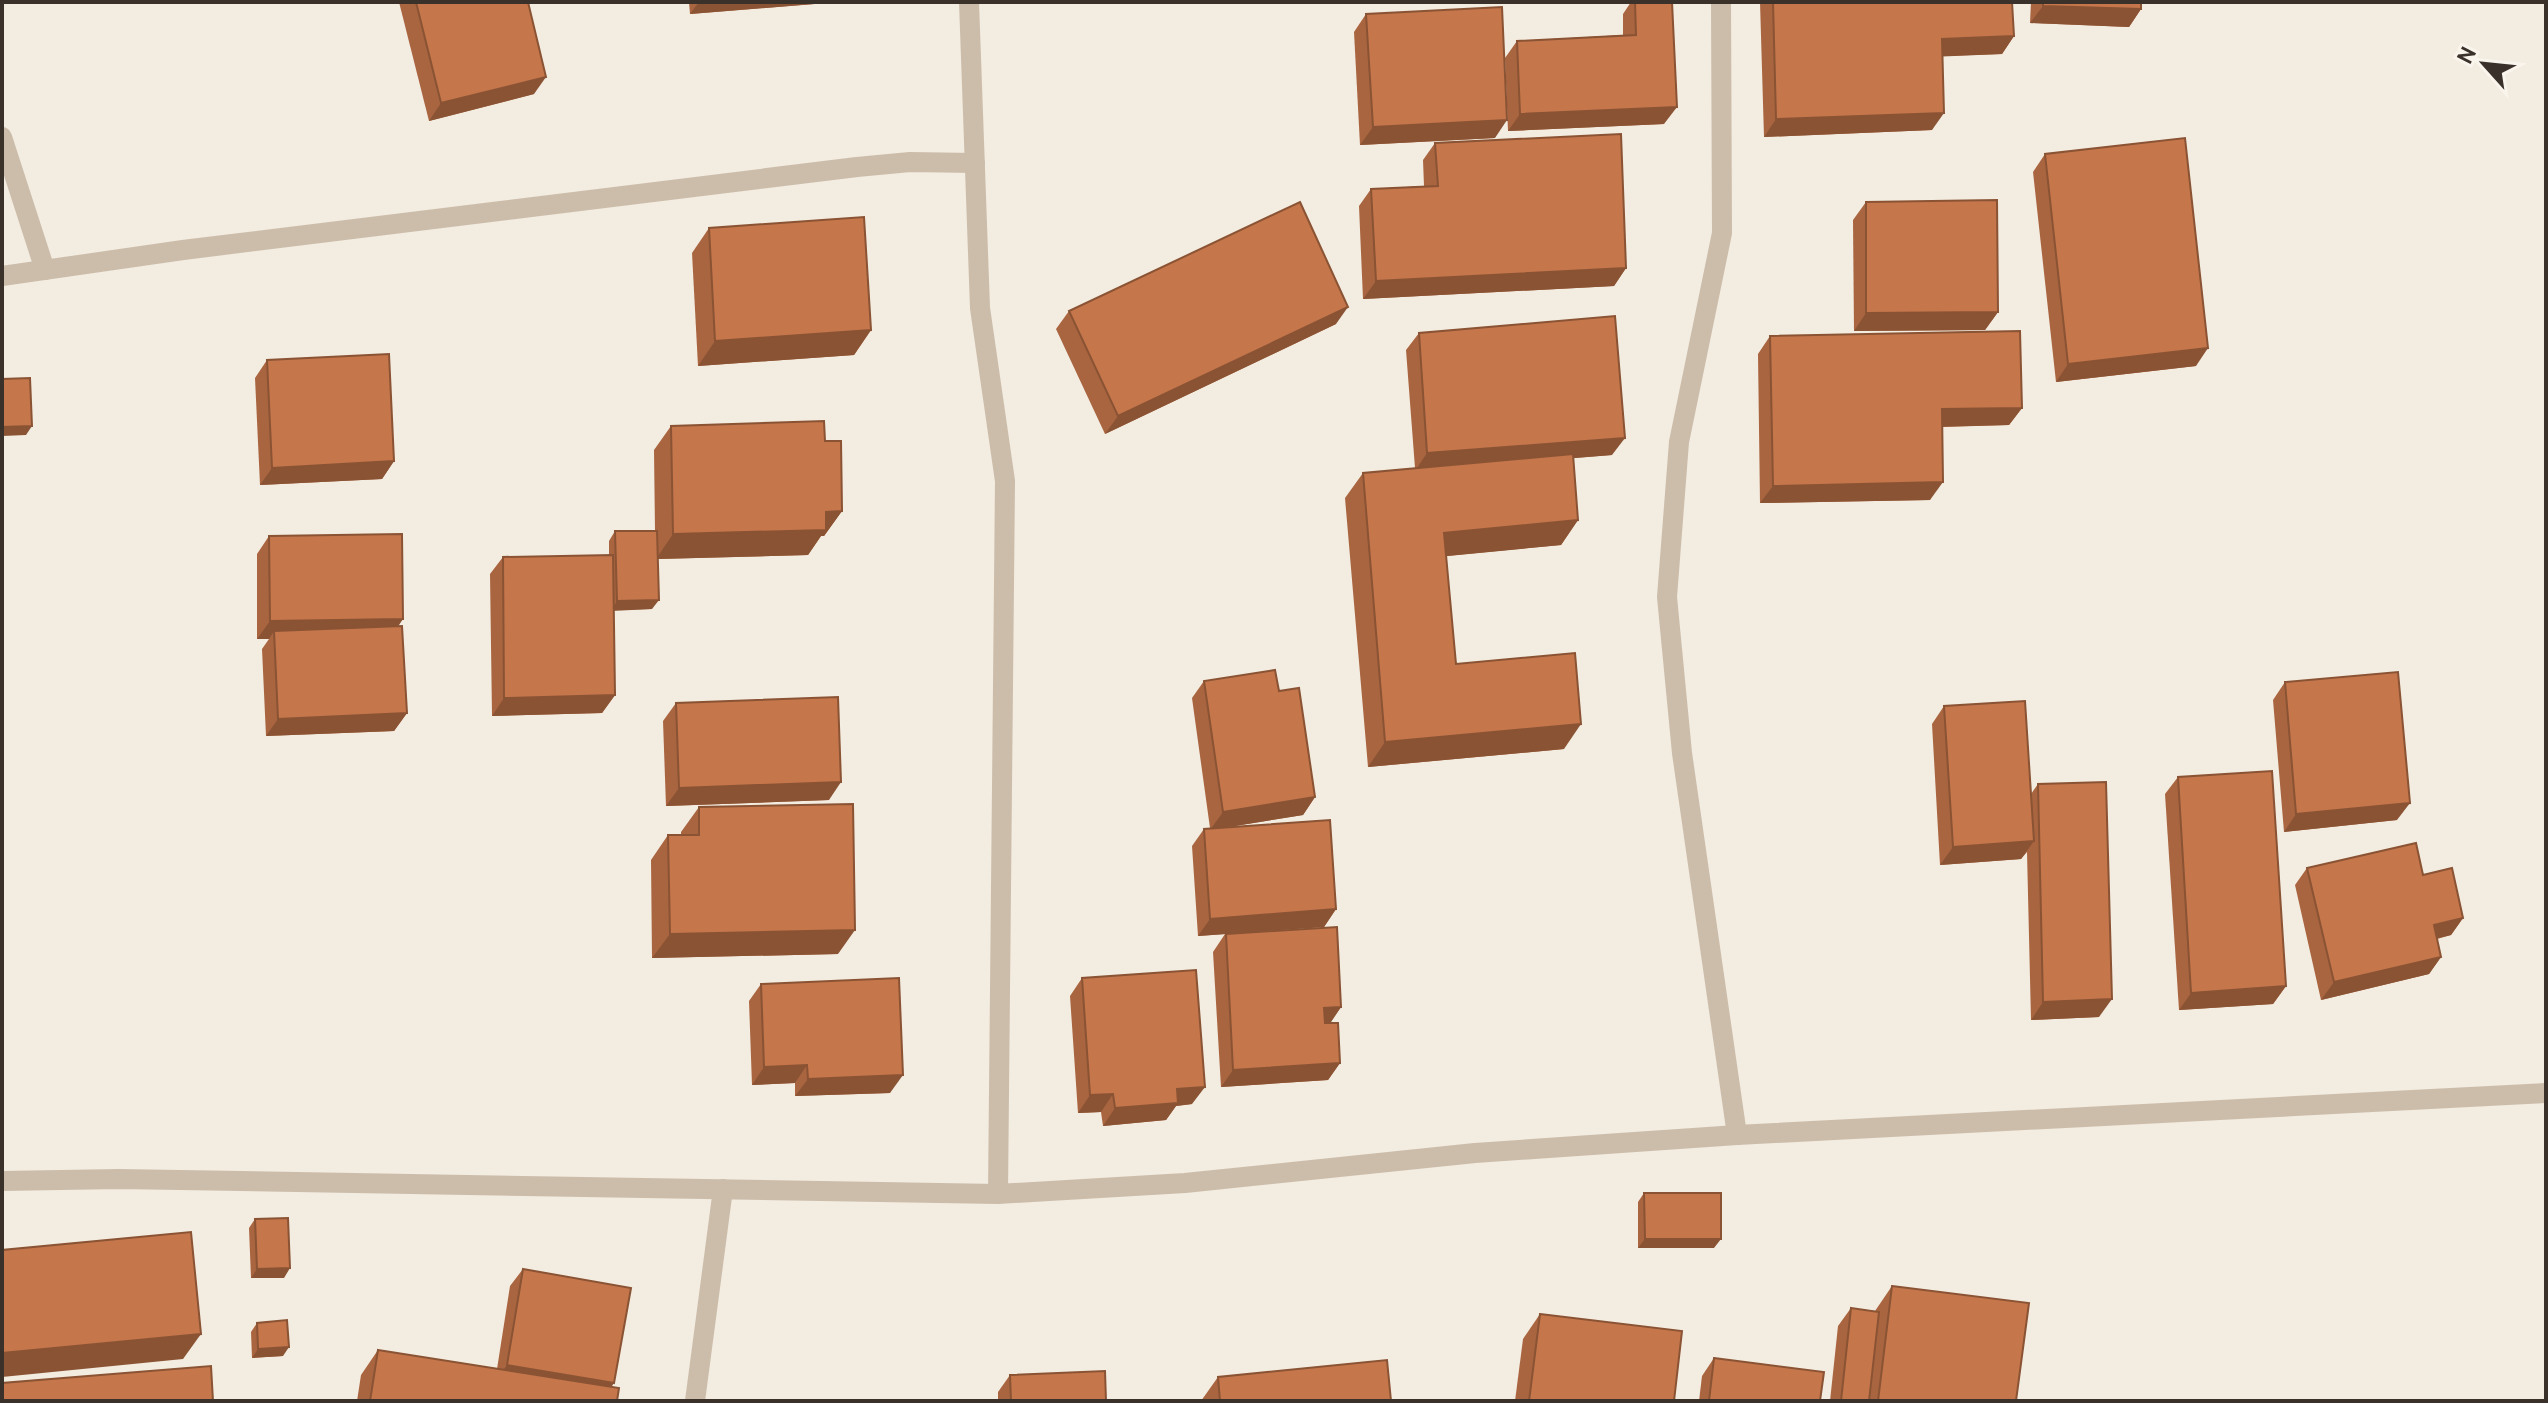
<svg xmlns="http://www.w3.org/2000/svg" width="2548" height="1403" viewBox="0 0 2548 1403" font-family="Cabin,sans-serif">
  <style>
    .lines { fill: none; stroke-linecap: round; stroke-linejoin: round }
    .minor { stroke: #ccbdab; stroke-width: 20 }
    .wall { fill: #a96540 }
    .shaded-wall { fill: #8a5334 }
    .building { fill: #c5764b; stroke: #8a5334; stroke-width: 2 }
  </style>
  <rect width="100%" height="100%" fill="#f3ece0"/>
  <g class="lines">
    <g class="minor">
      <path d="M 969,2 L 980,308 L 1005,481 L 998,1194"/>
      <path d="M 1721,2 L 1722,233 L 1679,442 L 1667,597 L 1682,753 L 1737,1135"/>
      <path d="M 2,137 L 45,270"/>
      <path d="M 2,276 L 183,250 L 857,167 L 910,162 L 975,163"/>
      <path d="M 2,1181 L 119,1179 L 998,1194 L 1185,1183 L 1475,1153 L 1737,1135 L 2546,1093"/>
      <path d="M 695,1401 L 723,1189"/>
    </g>
  </g>
  <g class="wall">
    <path d="M 399,2 L 528,2 L 534,94 L 429,121 Z"/>
    <path d="M 689,2 L 839,2 L 690,14 Z"/>
    <path d="M 1631,2 L 1672,2 L 1664,124 L 1508,131 L 1505,58 L 1517,41 L 1623,35 L 1623,14 Z"/>
    <path d="M 1760,2 L 2012,2 L 2014,36 L 2002,54 L 1943,56 L 1932,130 L 1764,137 Z"/>
    <path d="M 2031,2 L 2141,2 L 2141,9 L 2129,27 L 2030,23 Z"/>
    <path d="M 1366,14 L 1495,138 L 1360,145 L 1354,32 Z"/>
    <path d="M 1435,143 L 1626,268 L 1614,286 L 1363,299 L 1359,206 L 1371,189 L 1424,186 L 1423,160 Z"/>
    <path d="M 2045,154 L 2196,366 L 2056,382 L 2033,172 Z"/>
    <path d="M 1866,202 L 1998,312 L 1985,330 L 1854,331 L 1853,220 Z"/>
    <path d="M 709,228 L 871,330 L 854,355 L 698,366 L 692,253 Z"/>
    <path d="M 1069,311 L 1336,324 L 1105,434 L 1056,329 Z"/>
    <path d="M 1419,333 L 1612,455 L 1573,458 L 1578,520 L 1561,545 L 1446,556 L 1456,664 L 1564,749 L 1368,767 L 1345,498 L 1363,473 L 1415,468 L 1406,350 Z"/>
    <path d="M 1770,336 L 2022,408 L 2009,425 L 1942,427 L 1930,500 L 1760,503 L 1758,354 Z"/>
    <path d="M 267,360 L 394,461 L 382,479 L 260,485 L 255,378 Z"/>
    <path d="M 671,426 L 825,441 L 842,511 L 824,536 L 821,536 L 808,555 L 658,559 L 652,609 L 613,610 L 615,695 L 602,713 L 492,716 L 490,574 L 503,557 L 609,555 L 609,541 L 615,531 L 655,531 L 654,450 Z"/>
    <path d="M 269,536 L 398,627 L 407,713 L 394,731 L 266,736 L 262,649 L 269,639 L 257,639 L 257,554 Z"/>
    <path d="M 1204,681 L 1279,691 L 1315,797 L 1303,815 L 1223,828 L 1336,909 L 1324,927 L 1236,933 L 1341,1007 L 1330,1023 L 1340,1063 L 1328,1080 L 1221,1087 L 1213,952 L 1225,934 L 1198,936 L 1192,846 L 1204,829 L 1210,828 L 1192,698 Z"/>
    <path d="M 2285,682 L 2397,820 L 2284,832 L 2273,700 Z"/>
    <path d="M 676,703 L 829,800 L 666,806 L 663,721 Z"/>
    <path d="M 1944,706 L 2031,794 L 2038,784 L 2099,1017 L 2031,1020 L 2027,852 L 2021,859 L 1940,865 L 1932,724 Z"/>
    <path d="M 2178,777 L 2286,986 L 2273,1004 L 2179,1010 L 2165,794 Z"/>
    <path d="M 699,807 L 838,954 L 652,958 L 651,860 L 668,835 L 681,835 L 681,832 Z"/>
    <path d="M 2307,868 L 2463,918 L 2451,935 L 2437,939 L 2441,957 L 2429,974 L 2321,1000 L 2295,885 Z"/>
    <path d="M 1082,978 L 1192,1104 L 1176,1106 L 1166,1120 L 1103,1126 L 1101,1112 L 1078,1113 L 1070,996 Z"/>
    <path d="M 761,984 L 890,1093 L 795,1096 L 795,1083 L 752,1085 L 749,1001 Z"/>
    <path d="M 1644,1193 L 1714,1248 L 1638,1248 L 1638,1202 Z"/>
    <path d="M 255,1219 L 284,1278 L 251,1278 L 249,1228 Z"/>
    <path d="M 523,1269 L 611,1387 L 617,1401 L 357,1401 L 361,1375 L 378,1350 L 497,1369 L 510,1286 Z"/>
    <path d="M 1892,1286 L 2016,1401 L 1830,1401 L 1838,1326 L 1851,1308 L 1875,1311 Z"/>
    <path d="M 1540,1314 L 1674,1401 L 1515,1401 L 1523,1339 Z"/>
    <path d="M 257,1323 L 283,1356 L 252,1358 L 251,1332 Z"/>
    <path d="M 1714,1358 L 1820,1401 L 1699,1401 L 1702,1376 Z"/>
    <path d="M 1010,1375 L 1106,1401 L 998,1401 L 998,1392 Z"/>
    <path d="M 1218,1377 L 1391,1401 L 1201,1401 Z"/>
  </g>
  <g class="shaded-wall">
    <path d="M 699,2 L 839,2 L 690,14 Z"/>
    <path d="M 2043,6 L 2141,9 L 2129,27 L 2030,23 Z"/>
    <path d="M 2014,36 L 2002,54 L 1930,57 L 1942,39 Z"/>
    <path d="M 546,77 L 534,94 L 429,121 L 441,103 Z"/>
    <path d="M 1677,107 L 1664,124 L 1508,131 L 1520,114 Z"/>
    <path d="M 1944,113 L 1932,130 L 1764,137 L 1776,119 Z"/>
    <path d="M 1507,120 L 1495,138 L 1360,145 L 1373,127 Z"/>
    <path d="M 1626,268 L 1614,286 L 1363,299 L 1376,281 Z"/>
    <path d="M 1348,307 L 1336,324 L 1105,434 L 1118,416 Z"/>
    <path d="M 1998,312 L 1985,330 L 1854,331 L 1866,313 Z"/>
    <path d="M 871,330 L 854,355 L 698,366 L 715,341 Z"/>
    <path d="M 2208,348 L 2196,366 L 2056,382 L 2068,364 Z"/>
    <path d="M 2022,408 L 2009,425 L 1929,427 L 1942,409 Z"/>
    <path d="M 32,426 L 26,435 L 2,436 L 2,427 Z"/>
    <path d="M 1625,438 L 1612,455 L 1415,471 L 1427,453 Z"/>
    <path d="M 394,461 L 382,479 L 260,485 L 272,468 Z"/>
    <path d="M 1943,482 L 1930,500 L 1760,503 L 1773,486 Z"/>
    <path d="M 842,511 L 824,536 L 821,536 L 808,555 L 656,559 L 673,534 L 826,512 Z"/>
    <path d="M 1578,520 L 1561,545 L 1427,558 L 1444,533 Z"/>
    <path d="M 659,600 L 652,609 L 611,611 L 617,601 Z"/>
    <path d="M 403,619 L 391,637 L 274,631 L 269,639 L 257,639 L 270,621 Z"/>
    <path d="M 615,695 L 602,713 L 492,716 L 504,698 Z"/>
    <path d="M 407,713 L 394,731 L 266,736 L 278,719 Z"/>
    <path d="M 1581,724 L 1564,749 L 1368,767 L 1385,742 Z"/>
    <path d="M 841,782 L 829,800 L 666,806 L 679,788 Z"/>
    <path d="M 1315,797 L 1303,815 L 1210,830 L 1223,812 Z"/>
    <path d="M 2410,803 L 2397,820 L 2284,832 L 2296,814 Z"/>
    <path d="M 2034,841 L 2021,859 L 1940,865 L 1953,847 Z"/>
    <path d="M 1336,909 L 1324,927 L 1198,936 L 1210,919 Z"/>
    <path d="M 2463,918 L 2451,935 L 2422,942 L 2434,925 Z"/>
    <path d="M 855,930 L 838,954 L 652,958 L 670,934 Z"/>
    <path d="M 2441,957 L 2429,974 L 2321,1000 L 2334,982 Z"/>
    <path d="M 2286,986 L 2273,1004 L 2179,1010 L 2191,993 Z"/>
    <path d="M 2112,999 L 2099,1017 L 2031,1020 L 2043,1002 Z"/>
    <path d="M 1341,1007 L 1329,1025 L 1312,1026 L 1324,1008 Z"/>
    <path d="M 1340,1063 L 1328,1080 L 1221,1087 L 1233,1070 Z"/>
    <path d="M 807,1065 L 795,1083 L 752,1085 L 764,1067 Z"/>
    <path d="M 903,1075 L 890,1093 L 795,1096 L 808,1079 Z"/>
    <path d="M 1205,1087 L 1192,1104 L 1176,1106 L 1166,1120 L 1103,1126 L 1115,1108 L 1177,1089 Z"/>
    <path d="M 1113,1094 L 1101,1112 L 1078,1113 L 1090,1095 Z"/>
    <path d="M 1645,1239 L 1721,1239 L 1714,1248 L 1638,1248 Z"/>
    <path d="M 290,1268 L 284,1278 L 251,1278 L 257,1269 Z"/>
    <path d="M 201,1334 L 183,1359 L 2,1377 L 2,1353 Z"/>
    <path d="M 289,1347 L 283,1356 L 252,1358 L 258,1349 Z"/>
    <path d="M 507,1365 L 614,1383 L 602,1401 L 494,1383 Z"/>
  </g>
  <g class="building">
    <path d="M 416,2 L 528,2 L 546,77 L 441,103 Z"/>
    <path d="M 1635,2 L 1672,2 L 1677,107 L 1520,114 L 1517,41 L 1636,35 Z"/>
    <path d="M 1773,2 L 2012,2 L 2014,36 L 1942,39 L 1944,113 L 1776,119 Z"/>
    <path d="M 2043,2 L 2141,2 L 2141,9 L 2043,6 Z"/>
    <path d="M 1502,7 L 1507,120 L 1373,127 L 1366,14 Z"/>
    <path d="M 1621,134 L 1626,268 L 1376,281 L 1371,189 L 1438,186 L 1435,143 Z"/>
    <path d="M 2185,138 L 2208,348 L 2068,364 L 2045,154 Z"/>
    <path d="M 1997,200 L 1998,312 L 1866,313 L 1866,202 Z"/>
    <path d="M 1300,202 L 1348,307 L 1118,416 L 1069,311 Z"/>
    <path d="M 864,217 L 871,330 L 715,341 L 709,228 Z"/>
    <path d="M 1615,316 L 1625,438 L 1427,453 L 1419,333 Z"/>
    <path d="M 2020,331 L 2022,408 L 1942,409 L 1943,482 L 1773,486 L 1770,336 Z"/>
    <path d="M 389,354 L 394,461 L 272,468 L 267,360 Z"/>
    <path d="M 30,378 L 32,426 L 2,427 L 2,379 Z"/>
    <path d="M 824,421 L 825,441 L 841,441 L 842,511 L 826,512 L 826,530 L 673,534 L 671,426 Z"/>
    <path d="M 1573,454 L 1578,520 L 1444,533 L 1456,664 L 1575,653 L 1581,724 L 1385,742 L 1363,473 Z"/>
    <path d="M 615,531 L 657,531 L 659,600 L 617,601 Z"/>
    <path d="M 402,534 L 403,619 L 270,621 L 269,536 Z"/>
    <path d="M 613,555 L 615,695 L 504,698 L 503,557 Z"/>
    <path d="M 402,626 L 407,713 L 278,719 L 274,631 Z"/>
    <path d="M 1275,670 L 1279,691 L 1299,688 L 1315,797 L 1223,812 L 1204,681 Z"/>
    <path d="M 2398,672 L 2410,803 L 2296,814 L 2285,682 Z"/>
    <path d="M 838,697 L 841,782 L 679,788 L 676,703 Z"/>
    <path d="M 2025,701 L 2034,841 L 1953,847 L 1944,706 Z"/>
    <path d="M 2272,771 L 2286,986 L 2191,993 L 2178,777 Z"/>
    <path d="M 2106,782 L 2112,999 L 2043,1002 L 2038,784 Z"/>
    <path d="M 853,804 L 855,930 L 670,934 L 668,835 L 699,835 L 699,807 Z"/>
    <path d="M 1330,820 L 1336,909 L 1210,919 L 1204,829 Z"/>
    <path d="M 2416,843 L 2423,875 L 2452,868 L 2463,918 L 2434,925 L 2441,957 L 2334,982 L 2307,868 Z"/>
    <path d="M 1337,927 L 1341,1007 L 1324,1008 L 1325,1023 L 1338,1023 L 1340,1063 L 1233,1070 L 1226,934 Z"/>
    <path d="M 1196,970 L 1205,1087 L 1177,1089 L 1178,1103 L 1115,1108 L 1113,1094 L 1090,1095 L 1082,978 Z"/>
    <path d="M 899,978 L 903,1075 L 808,1079 L 807,1065 L 764,1067 L 761,984 Z"/>
    <path d="M 1644,1193 L 1721,1193 L 1721,1239 L 1645,1239 Z"/>
    <path d="M 288,1218 L 290,1268 L 257,1269 L 255,1219 Z"/>
    <path d="M 191,1232 L 201,1334 L 2,1353 L 2,1250 Z"/>
    <path d="M 523,1269 L 631,1288 L 614,1383 L 507,1365 Z"/>
    <path d="M 1892,1286 L 2029,1303 L 2016,1401 L 1878,1401 Z"/>
    <path d="M 1851,1308 L 1879,1312 L 1869,1401 L 1841,1401 Z"/>
    <path d="M 1540,1314 L 1682,1331 L 1674,1401 L 1529,1401 Z"/>
    <path d="M 287,1320 L 289,1347 L 258,1349 L 257,1323 Z"/>
    <path d="M 378,1350 L 619,1388 L 617,1401 L 370,1401 Z"/>
    <path d="M 1714,1358 L 1824,1372 L 1820,1401 L 1709,1401 Z"/>
    <path d="M 1387,1360 L 1391,1401 L 1220,1401 L 1218,1377 Z"/>
    <path d="M 211,1366 L 213,1401 L 2,1401 L 2,1383 Z"/>
    <path d="M 1105,1371 L 1106,1401 L 1011,1401 L 1010,1375 Z"/>
  </g>
  <rect width="2548" height="1403" fill="none" stroke="#39312a" stroke-width="8"/>
  <g transform="translate(2484 64) rotate(297)" stroke="#faf5ec" stroke-width="6" paint-order="stroke">
  <path d="M0-6L14 30L0 20L-14 30Z" fill="#39312a"/>
  <text y="-12" font-size="22" font-weight="bold" text-anchor="middle" fill="#39312a">N</text>
  </g>
</svg>
